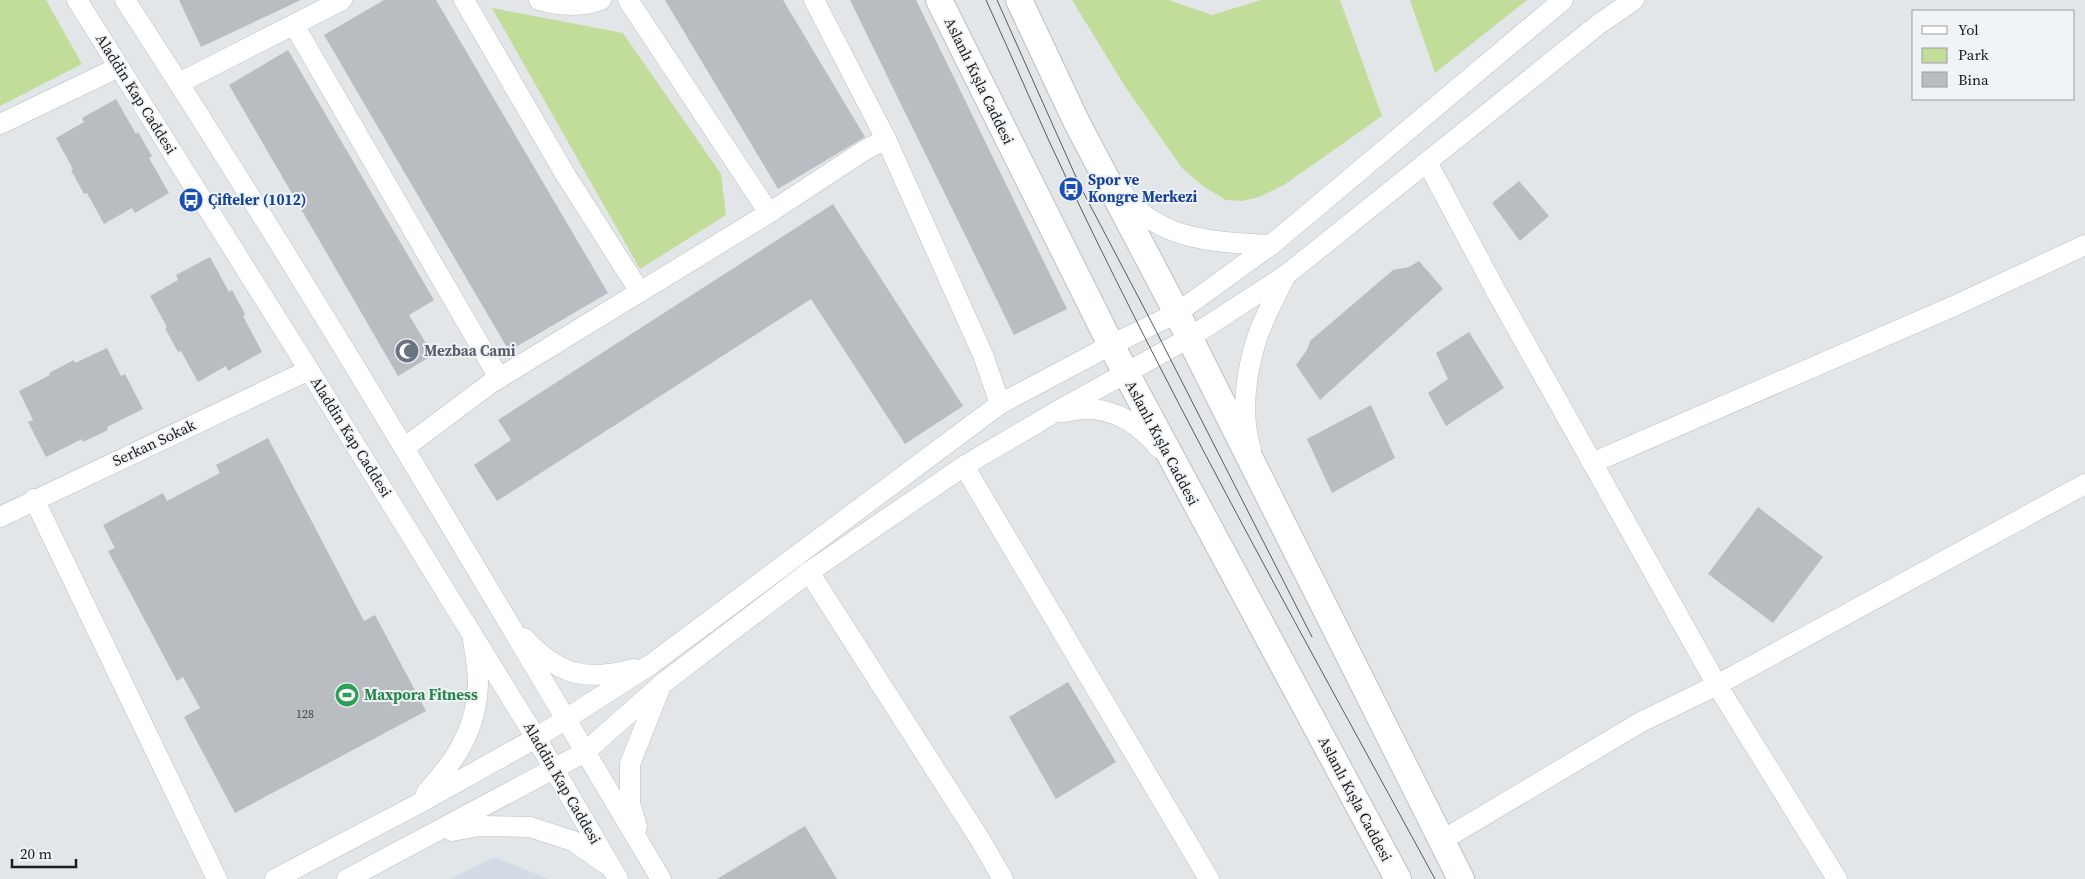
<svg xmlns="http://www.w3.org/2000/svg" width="2085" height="879" viewBox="0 0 2085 879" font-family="'Source Serif 4',serif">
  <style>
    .built { fill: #d3dce5 }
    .green { fill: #c2dd9a }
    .building { fill: #b9bcc0 }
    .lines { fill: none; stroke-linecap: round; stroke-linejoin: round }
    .minor-casing { stroke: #bcbfc2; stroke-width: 21 }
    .major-casing { stroke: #bcbfc2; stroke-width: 28 }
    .minor { stroke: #fff; stroke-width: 20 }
    .major { stroke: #fff; stroke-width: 26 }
    .tram { stroke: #58595b; stroke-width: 1 }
    .labels { text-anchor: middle; stroke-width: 4; stroke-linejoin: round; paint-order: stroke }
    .number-label { font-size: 12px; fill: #424446 }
    .street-label { font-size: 15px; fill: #1b1c1d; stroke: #f0f3f6 }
    .transit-label { font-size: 15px; font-weight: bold; fill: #164399; stroke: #f0f3f6; text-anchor: start }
    .worship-label { font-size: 15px; font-weight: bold; fill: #5b616d; stroke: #f0f3f6; text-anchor: start }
    .leisure-label { font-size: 15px; font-weight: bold; fill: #27864d; stroke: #f0f3f6; text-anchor: start }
  </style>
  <rect width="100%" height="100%" fill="#e3e6e9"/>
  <path class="built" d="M 494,857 L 549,879 L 450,879 Z"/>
  <g class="green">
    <path d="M 0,0 L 46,0 L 82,64 L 0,106 Z"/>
    <path d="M 1072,0 L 1169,0 L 1212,15 L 1261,0 L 1340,0 L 1382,116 L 1284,185 L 1259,197 L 1242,201 L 1226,200 L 1204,187 L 1182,168 L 1126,88 Z"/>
    <path d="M 1410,0 L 1527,0 L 1435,73 Z"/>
    <path d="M 492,8 L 623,33 L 721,174 L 726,215 L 640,269 Z"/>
  </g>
  <g class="building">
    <path d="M 179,0 L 301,0 L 201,47 Z"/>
    <path d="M 384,0 L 436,0 L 608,293 L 509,351 L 324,35 Z"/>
    <path d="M 665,0 L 783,0 L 865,137 L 778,189 Z"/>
    <path d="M 850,0 L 916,0 L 1067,309 L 1014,335 Z"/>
    <path d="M 288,50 L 434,300 L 409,315 L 433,355 L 398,376 L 229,85 Z"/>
    <path d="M 116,99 L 136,134 L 138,132 L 152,156 L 149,158 L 169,193 L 135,213 L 132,208 L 104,224 L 87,193 L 84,194 L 71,170 L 73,169 L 56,138 L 84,122 L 82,118 Z"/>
    <path d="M 1519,181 L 1549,216 L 1520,241 L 1492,203 Z"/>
    <path d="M 833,204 L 963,406 L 905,444 L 811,299 L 497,501 L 474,465 L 511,440 L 498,420 Z"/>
    <path d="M 210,257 L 229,292 L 232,290 L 245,314 L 243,316 L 262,352 L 228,371 L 226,366 L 198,382 L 181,351 L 178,352 L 165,328 L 167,327 L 150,296 L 178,280 L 176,275 Z"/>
    <path d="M 1419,261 L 1443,289 L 1320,400 L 1296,365 L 1307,350 L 1310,341 L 1393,270 L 1409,267 Z"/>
    <path d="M 1469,332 L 1504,388 L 1446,426 L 1428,393 L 1448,379 L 1436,353 Z"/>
    <path d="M 107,348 L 121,376 L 125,374 L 143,409 L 107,427 L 108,430 L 83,442 L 82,439 L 46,457 L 28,422 L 33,420 L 19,391 L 50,375 L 49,373 L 74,360 L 75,363 Z"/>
    <path d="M 1371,405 L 1395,458 L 1332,493 L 1307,439 Z"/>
    <path d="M 268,438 L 364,621 L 375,615 L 426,711 L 235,813 L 184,717 L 200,708 L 183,677 L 177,681 L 108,551 L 115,548 L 103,525 L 163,493 L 167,501 L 220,473 L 216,465 Z"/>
    <path d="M 1758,507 L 1823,557 L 1773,623 L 1708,574 Z"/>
    <path d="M 1068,682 L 1116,762 L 1056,799 L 1009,717 Z"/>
    <path d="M 805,826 L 837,879 L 717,879 Z"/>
  </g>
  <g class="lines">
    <defs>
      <g id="minor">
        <path d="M 77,0 L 309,370 L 536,738 L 618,879"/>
        <path d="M 125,0 C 312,287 485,584 661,879"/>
        <path d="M 464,0 L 565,174 L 640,292"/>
        <path d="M 539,0 C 558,6 583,7 601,0"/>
        <path d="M 814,0 L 886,139"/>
        <path d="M 294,25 L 499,378"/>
        <path d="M 179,83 L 342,0"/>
        <path d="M 0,124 L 119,67"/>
        <path d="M 1427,162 L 1496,291 L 1717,685 L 1837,879"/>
        <path d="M 1119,188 C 1154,241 1214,242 1271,245"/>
        <path d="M 769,213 L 865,150 L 886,139 L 983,355 L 1000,404"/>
        <path d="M 1062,412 C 1071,411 1083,408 1093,409 C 1121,412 1142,427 1159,448"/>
        <path d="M 404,448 L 491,383 L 769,213 L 628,0"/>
        <path d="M 1251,449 C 1240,415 1246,372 1257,338 C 1264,317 1276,295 1286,275"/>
        <path d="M 1592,463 L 1954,306 L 2085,245"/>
        <path d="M 964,466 L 1209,879"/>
        <path d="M 34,499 L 217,879"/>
        <path d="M 0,517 L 309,370"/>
        <path d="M 809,572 L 981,841 L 1003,879"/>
        <path d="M 524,638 C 558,675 585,682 634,669"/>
        <path d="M 426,793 C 456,760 477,729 478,683 C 478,669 475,654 473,640"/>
        <path d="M 637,827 L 630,803 L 630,764 L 660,688"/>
        <path d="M 452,831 L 480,826 L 530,827 L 573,841 L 606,864"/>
        <path d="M 1441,841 L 1641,722 L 1717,685 L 2085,484"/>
        <path d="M 275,879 L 416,805 L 536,738 L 650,665 L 1000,404 L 1111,345 L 1177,313 L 1271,245 L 1563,0"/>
        <path d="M 347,879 L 585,752 L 662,684 L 809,572 L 964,466 L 1052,414 L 1189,338 L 1286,275 L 1599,24 L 1634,0"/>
      </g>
      <g id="major">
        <path d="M 939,0 L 1111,345 L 1398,879"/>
        <path d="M 1019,0 L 1077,123 L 1177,313 L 1461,879"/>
      </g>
    </defs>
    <use href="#minor" class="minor-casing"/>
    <use href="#major" class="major-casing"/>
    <use href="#minor" class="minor"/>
    <use href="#major" class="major"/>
    <g class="tram">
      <path d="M 986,0 C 1015,63 1042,128 1072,190 C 1184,424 1311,651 1435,879"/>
      <path d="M 997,0 L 1080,186 L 1153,325 L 1312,637"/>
    </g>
  </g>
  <defs>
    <symbol id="bus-disc" viewBox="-11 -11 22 22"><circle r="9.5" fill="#1a4fb4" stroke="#f0f3f6"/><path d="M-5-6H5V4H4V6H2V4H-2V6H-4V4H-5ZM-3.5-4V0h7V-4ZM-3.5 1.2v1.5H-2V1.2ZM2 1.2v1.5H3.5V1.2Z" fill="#fff"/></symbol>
    <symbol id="mosque-disc" viewBox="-11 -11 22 22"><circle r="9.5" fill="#6b7280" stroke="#f0f3f6"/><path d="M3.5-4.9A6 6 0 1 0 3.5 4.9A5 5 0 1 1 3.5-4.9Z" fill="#fff"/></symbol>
    <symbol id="stadium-disc" viewBox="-11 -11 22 22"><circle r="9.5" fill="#2e9e5b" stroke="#f0f3f6"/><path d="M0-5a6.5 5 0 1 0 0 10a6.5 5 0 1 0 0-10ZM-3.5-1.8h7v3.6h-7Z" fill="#fff"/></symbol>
  </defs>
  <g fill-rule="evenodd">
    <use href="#bus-disc" x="1057" y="175" width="28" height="28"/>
    <use href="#bus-disc" x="177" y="186" width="28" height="28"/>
    <use href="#mosque-disc" x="393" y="337" width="28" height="28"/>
    <use href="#stadium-disc" x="333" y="681" width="28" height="28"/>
  </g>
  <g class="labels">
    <g class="number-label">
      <text x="305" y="718">128</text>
    </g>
    <g class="street-label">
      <text transform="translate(979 81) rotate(64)" y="5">Aslanlı Kışla Caddesi</text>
      <text transform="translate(136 94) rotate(58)" y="5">Aladdin Kap Caddesi</text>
      <text transform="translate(351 437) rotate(58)" y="5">Aladdin Kap Caddesi</text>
      <text transform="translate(154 443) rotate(-25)" y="5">Serkan Sokak</text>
      <text transform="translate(1162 443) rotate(62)" y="5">Aslanlı Kışla Caddesi</text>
      <text transform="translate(562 783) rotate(60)" y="5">Aladdin Kap Caddesi</text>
      <text transform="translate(1355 799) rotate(62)" y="5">Aslanlı Kışla Caddesi</text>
    </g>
    <g class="transit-label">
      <text x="1088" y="185">Spor ve<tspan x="1088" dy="17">Kongre Merkezi</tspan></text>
      <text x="208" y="205">Çifteler (1012)</text>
    </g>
    <g class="worship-label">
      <text x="424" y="356">Mezbaa Cami</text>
    </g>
    <g class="leisure-label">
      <text x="364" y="700">Maxpora Fitness</text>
    </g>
  </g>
  <rect x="1912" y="10" width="162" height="90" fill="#f0f3f6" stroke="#9b9d9f"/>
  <rect x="1922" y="26" width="25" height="8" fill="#ffffff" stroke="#9b9d9f"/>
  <text x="1958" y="35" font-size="15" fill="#1b1c1d">Yol</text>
  <rect x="1922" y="48" width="25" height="15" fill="#c2dd9a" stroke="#9b9d9f"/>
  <text x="1958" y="60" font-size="15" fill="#1b1c1d">Park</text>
  <rect x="1922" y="72" width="25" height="15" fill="#b9bcc0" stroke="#9b9d9f"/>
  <text x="1958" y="85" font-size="15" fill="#1b1c1d">Bina</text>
  <path d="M12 859v8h64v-8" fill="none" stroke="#1b1c1d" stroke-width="2.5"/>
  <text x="20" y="859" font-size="15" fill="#1b1c1d" stroke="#f0f3f6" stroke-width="4" paint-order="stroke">20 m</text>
</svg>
